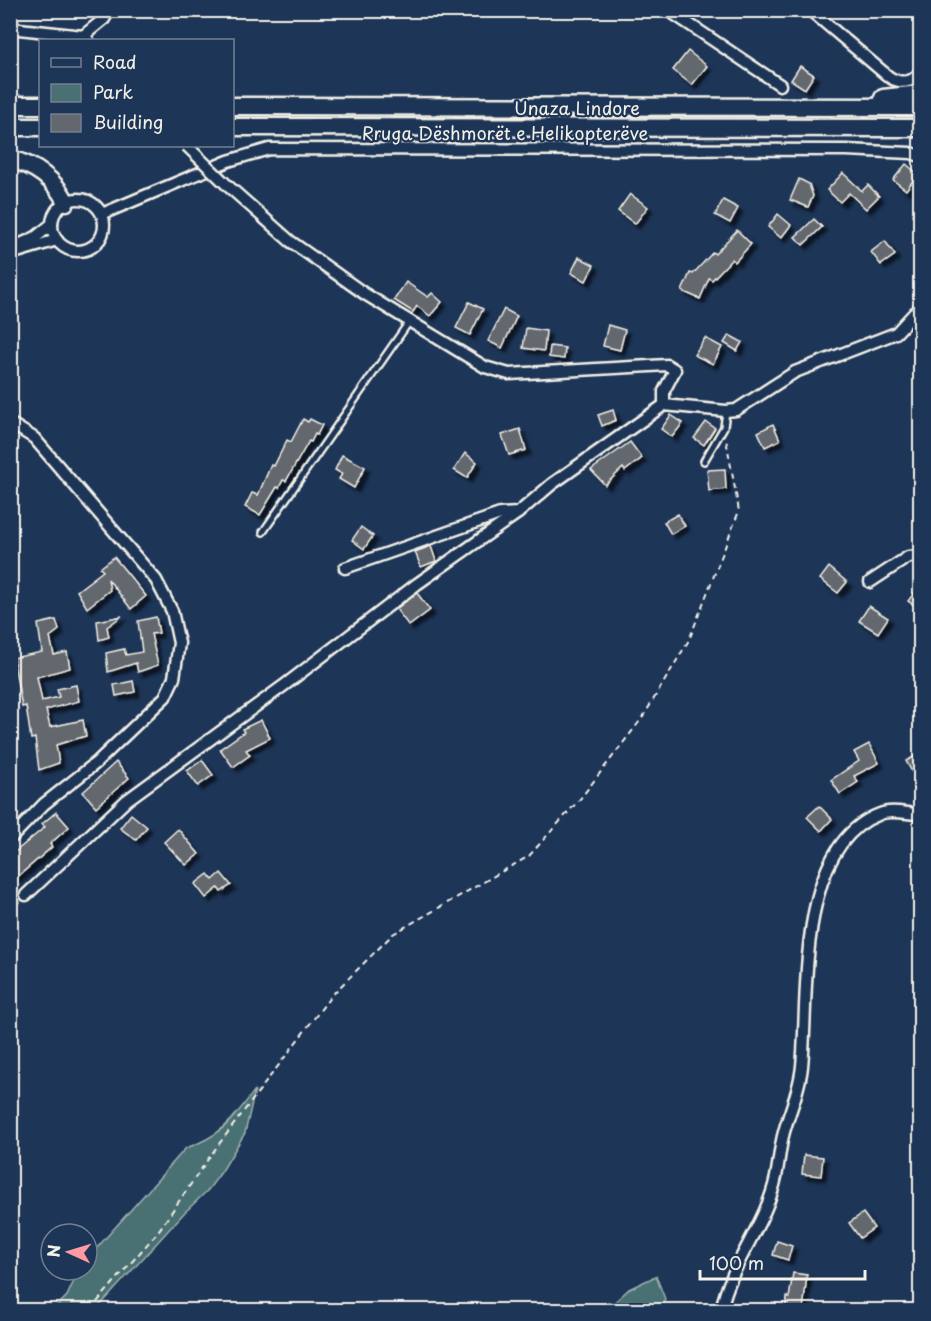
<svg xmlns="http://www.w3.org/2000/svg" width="931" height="1321" viewBox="0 0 931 1321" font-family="'Playpen Sans',sans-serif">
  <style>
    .green { fill: #4a7073; stroke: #9fb0ae; stroke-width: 1.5 }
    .building { fill: #64686e; stroke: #f4f1e8; stroke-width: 1.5; filter: url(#shadow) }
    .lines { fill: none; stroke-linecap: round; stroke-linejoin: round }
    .service-casing { stroke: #f4f1e8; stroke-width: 10 }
    .minor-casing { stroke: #f4f1e8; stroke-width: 15 }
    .trunk-casing { stroke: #f4f1e8; stroke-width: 21 }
    .path { stroke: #f4f1e8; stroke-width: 2; stroke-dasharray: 6 4.5; stroke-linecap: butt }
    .service { stroke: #1d3557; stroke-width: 5 }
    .minor { stroke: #1d3557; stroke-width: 10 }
    .trunk { stroke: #1d3557; stroke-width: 16 }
    .minor-bridge-casing { stroke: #f4f1e8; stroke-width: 15; stroke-linecap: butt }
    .minor-bridge { stroke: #1d3557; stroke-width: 10 }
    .labels { text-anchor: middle; stroke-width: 4.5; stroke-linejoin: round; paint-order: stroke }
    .street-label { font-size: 18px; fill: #f4f1e8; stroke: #1d3557 }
  </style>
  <defs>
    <filter id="shadow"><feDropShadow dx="4.5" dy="4.5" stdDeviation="1.5" flood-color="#0009"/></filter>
  </defs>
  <rect width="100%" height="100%" fill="#1d3557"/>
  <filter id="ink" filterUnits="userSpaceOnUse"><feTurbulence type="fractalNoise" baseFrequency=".0167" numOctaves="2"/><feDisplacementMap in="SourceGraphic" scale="12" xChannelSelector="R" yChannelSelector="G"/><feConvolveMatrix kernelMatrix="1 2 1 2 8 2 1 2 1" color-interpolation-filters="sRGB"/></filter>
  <g filter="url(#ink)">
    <g class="green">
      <path d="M 255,1090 L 245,1133 L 222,1171 L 208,1190 L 184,1213 L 96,1310 L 53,1310 L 67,1296 L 79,1270 L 87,1270 L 87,1259 L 186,1148 C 222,1136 233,1119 255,1090 Z"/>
      <path d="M 656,1276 L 665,1299 L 662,1310 L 606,1310 L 629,1289 Z"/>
    </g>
    <g class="building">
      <path d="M 688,51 L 707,66 L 692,85 L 673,70 Z"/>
      <path d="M 800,66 L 814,75 L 805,89 L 791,80 Z"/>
      <path d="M 906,164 L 918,174 L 906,190 L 893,180 Z"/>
      <path d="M 843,173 L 862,191 L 868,185 L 879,196 L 866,209 L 849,193 L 840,202 L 827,190 Z"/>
      <path d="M 799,179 L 809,184 L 813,196 L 808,207 L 790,200 Z"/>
      <path d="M 630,194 L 648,207 L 635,224 L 618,211 Z"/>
      <path d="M 723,200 L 738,208 L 730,223 L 715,215 Z"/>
      <path d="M 778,214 L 791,225 L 781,238 L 768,227 Z"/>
      <path d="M 814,219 L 822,227 L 803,245 L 795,237 Z"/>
      <path d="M 737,230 L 751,244 L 735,262 L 732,259 L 712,280 L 709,278 L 700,299 L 682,291 L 690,273 L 693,274 L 713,252 L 715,254 Z"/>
      <path d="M 885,241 L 895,255 L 881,265 L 871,252 Z"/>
      <path d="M 579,257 L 594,265 L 586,281 L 571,273 Z"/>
      <path d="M 406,282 L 428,297 L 432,293 L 442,302 L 430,316 L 417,306 L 413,312 L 394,300 Z"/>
      <path d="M 469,302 L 483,309 L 470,335 L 456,328 Z"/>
      <path d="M 504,309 L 517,316 L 502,348 L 488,341 Z"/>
      <path d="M 608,325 L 625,330 L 620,350 L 603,346 Z"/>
      <path d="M 526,328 L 546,331 L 544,351 L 523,348 Z"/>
      <path d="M 729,335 L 742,342 L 737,351 L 724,343 Z"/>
      <path d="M 705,338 L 722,347 L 713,364 L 694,355 Z"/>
      <path d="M 550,346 L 565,348 L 564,359 L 549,357 Z"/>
      <path d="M 613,410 L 616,420 L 602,426 L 598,415 Z"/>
      <path d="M 671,415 L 683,423 L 672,437 L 661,429 Z"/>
      <path d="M 303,419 L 308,422 L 310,419 L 322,425 L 317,435 L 315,434 L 311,442 L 309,441 L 286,481 L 283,480 L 279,488 L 277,487 L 260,515 L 245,507 L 252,493 L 258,495 L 271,465 L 274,466 L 287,440 L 291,442 Z"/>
      <path d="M 706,422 L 715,428 L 704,445 L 694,438 Z"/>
      <path d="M 773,424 L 780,440 L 765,447 L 758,432 Z"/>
      <path d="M 520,429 L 526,450 L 509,455 L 502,435 Z"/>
      <path d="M 630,442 L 642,458 L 625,471 L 623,468 L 605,485 L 591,470 Z"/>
      <path d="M 465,453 L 477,462 L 467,478 L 454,470 Z"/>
      <path d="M 342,455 L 365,467 L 354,488 L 339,479 L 342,474 L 335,470 Z"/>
      <path d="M 725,469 L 726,489 L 709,491 L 707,470 Z"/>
      <path d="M 678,514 L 685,526 L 671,534 L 664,522 Z"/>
      <path d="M 361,527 L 373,536 L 364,549 L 352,540 Z"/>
      <path d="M 431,546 L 436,561 L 421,567 L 415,552 Z"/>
      <path d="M 114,557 L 146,596 L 131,609 L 108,579 L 110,590 L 87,608 L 77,591 L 103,571 L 100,568 Z"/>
      <path d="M 829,567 L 847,582 L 838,593 L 820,579 Z"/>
      <path d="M 417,593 L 430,610 L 409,626 L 396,609 Z"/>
      <path d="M 914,593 L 921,598 L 921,610 L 908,601 Z"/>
      <path d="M 869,606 L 888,618 L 878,633 L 859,621 Z"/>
      <path d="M 122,616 L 107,627 L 109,637 L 99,640 L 97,621 Z"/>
      <path d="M 156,617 L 159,633 L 151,634 L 158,665 L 138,672 L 136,663 L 108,672 L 106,653 L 124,649 L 126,655 L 142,652 L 138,621 Z"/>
      <path d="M 56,620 L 59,630 L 50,637 L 54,655 L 67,652 L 70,668 L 37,677 L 42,701 L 59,697 L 57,689 L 76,685 L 79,701 L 46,710 L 50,727 L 83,720 L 86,736 L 56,745 L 59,763 L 39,770 L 35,738 L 31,739 L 26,706 L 22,707 L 13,658 L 42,652 L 38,624 Z"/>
      <path d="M 133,681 L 135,692 L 116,696 L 114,685 Z"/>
      <path d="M 261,720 L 270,738 L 246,750 L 250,755 L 233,767 L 220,749 L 244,732 L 242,729 Z"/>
      <path d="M 869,744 L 879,763 L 854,776 L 858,782 L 840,794 L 831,780 L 859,761 L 854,752 Z"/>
      <path d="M 921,753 L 921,788 L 906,761 Z"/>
      <path d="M 202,760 L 213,775 L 198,786 L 187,771 Z"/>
      <path d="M 116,762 L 129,778 L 96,807 L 83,792 Z"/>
      <path d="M 819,806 L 832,819 L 821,831 L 807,817 Z"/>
      <path d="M 56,812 L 69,827 L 50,844 L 52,847 L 15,879 L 10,874 L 10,856 L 45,827 L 42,824 Z"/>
      <path d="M 131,814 L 147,827 L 136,840 L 120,828 Z"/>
      <path d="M 178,829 L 199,854 L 186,865 L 164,842 Z"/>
      <path d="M 221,873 L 231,885 L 221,892 L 218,888 L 206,898 L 195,884 L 208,874 L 213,880 Z"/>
      <path d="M 804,1155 L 823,1157 L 821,1176 L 802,1174 Z"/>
      <path d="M 863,1213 L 874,1228 L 860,1238 L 849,1223 Z"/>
      <path d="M 777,1241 L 792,1246 L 788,1260 L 773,1255 Z"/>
      <path d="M 793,1273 L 807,1275 L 803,1311 L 785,1308 L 787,1297 L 789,1298 Z"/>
    </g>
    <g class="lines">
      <defs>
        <g id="service">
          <path d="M 704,461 L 724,427 L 726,411"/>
          <path d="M 263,532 L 409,322"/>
        </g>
        <g id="minor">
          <path d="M 668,10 L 780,85"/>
          <path d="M 810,10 L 889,77 C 901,84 912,84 920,72"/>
          <path d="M 10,28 L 83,36 L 88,40"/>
          <path d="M 83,36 L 104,19 L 109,10"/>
          <path d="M 228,186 L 290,241 L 365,294 L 485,367 L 509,374 L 667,365 L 675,370 L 664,391 L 664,405"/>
          <circle cx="78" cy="225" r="26"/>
          <path d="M 102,214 L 228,161 L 269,149 L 846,150 L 911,153 L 920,156"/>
          <path d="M 10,249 L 36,237 L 52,224"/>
          <path d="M 17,252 L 57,240"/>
          <path d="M 10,423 L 34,438 L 156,580 L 172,611 L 179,643 L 174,678 L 165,697 L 96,763 L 44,804 L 10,839"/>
          <path d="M 345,568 L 500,514 L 518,513"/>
          <path d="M 870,582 L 908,557 L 920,556"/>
          <path d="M 26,895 L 127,800 L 286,684 L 417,584 L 518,513 L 552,484 L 664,405 L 726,411 L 736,410 L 795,372 L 896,333 L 920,307"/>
          <path d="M 721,1310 C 731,1262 766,1225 776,1177 C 779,1162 780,1146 784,1132 C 790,1110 800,1089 802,1066 C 809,995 795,846 880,814 C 891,809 908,814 920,814"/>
        </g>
        <g id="trunk">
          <path d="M 883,98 L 920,94"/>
          <path d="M 10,105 L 40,105"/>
          <path d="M 232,106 L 920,107"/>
          <path d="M 10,127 L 40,127"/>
          <path d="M 232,127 L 920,128"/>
          <path d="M 10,159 C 35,165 55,180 66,202"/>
        </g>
      </defs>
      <use href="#service" class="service-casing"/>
      <use href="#minor" class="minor-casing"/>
      <use href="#trunk" class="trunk-casing"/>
      <g class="path">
        <path d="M 10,910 L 20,901"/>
        <path d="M 90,1310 L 157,1233 L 213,1152 L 331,996 L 393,934 L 529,856 L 580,799 L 643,717 L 689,640 L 739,511 L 726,439"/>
      </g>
      <use href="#service" class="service"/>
      <use href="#minor" class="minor"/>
      <use href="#trunk" class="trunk"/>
      <defs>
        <path id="minor-bridge" d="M 187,146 L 228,186"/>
      </defs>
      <use href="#minor-bridge" class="minor-bridge-casing"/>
      <use href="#minor-bridge" class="minor-bridge"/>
    </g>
  </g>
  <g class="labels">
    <g class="street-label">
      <text x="577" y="115">Unaza Lindore</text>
      <text x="505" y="140">Rruga Dëshmorët e Helikopterëve</text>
    </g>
  </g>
  <rect width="931" height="1321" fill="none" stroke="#1d3557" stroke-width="36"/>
  <rect x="18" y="18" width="895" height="1285" fill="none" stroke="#f4f1e8" stroke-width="2" filter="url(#ink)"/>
  <rect x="39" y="39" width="195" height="108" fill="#1d3557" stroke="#738091" stroke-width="1.5"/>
  <rect x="51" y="58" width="30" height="9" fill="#1d3557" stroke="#738091" stroke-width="1.5"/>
  <text x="93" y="69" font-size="18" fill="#f4f1e8">Road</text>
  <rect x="51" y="84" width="30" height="18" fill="#4a7073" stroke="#738091" stroke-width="1.5"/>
  <text x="93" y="99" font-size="18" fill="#f4f1e8">Park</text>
  <rect x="51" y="114" width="30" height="18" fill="#64686e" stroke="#738091" stroke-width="1.5"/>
  <text x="93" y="129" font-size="18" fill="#f4f1e8">Building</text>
  <g transform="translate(69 1252) rotate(274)"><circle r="28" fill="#1d3557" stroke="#738091" stroke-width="1.5"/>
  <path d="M0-4.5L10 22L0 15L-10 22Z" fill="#ff9aa2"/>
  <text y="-9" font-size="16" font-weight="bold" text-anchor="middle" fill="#f4f1e8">N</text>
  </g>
  <path d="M700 1270v9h165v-9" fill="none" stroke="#f4f1e8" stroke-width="3"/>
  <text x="709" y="1270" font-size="18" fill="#f4f1e8" stroke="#1d3557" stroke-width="4.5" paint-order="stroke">100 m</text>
</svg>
